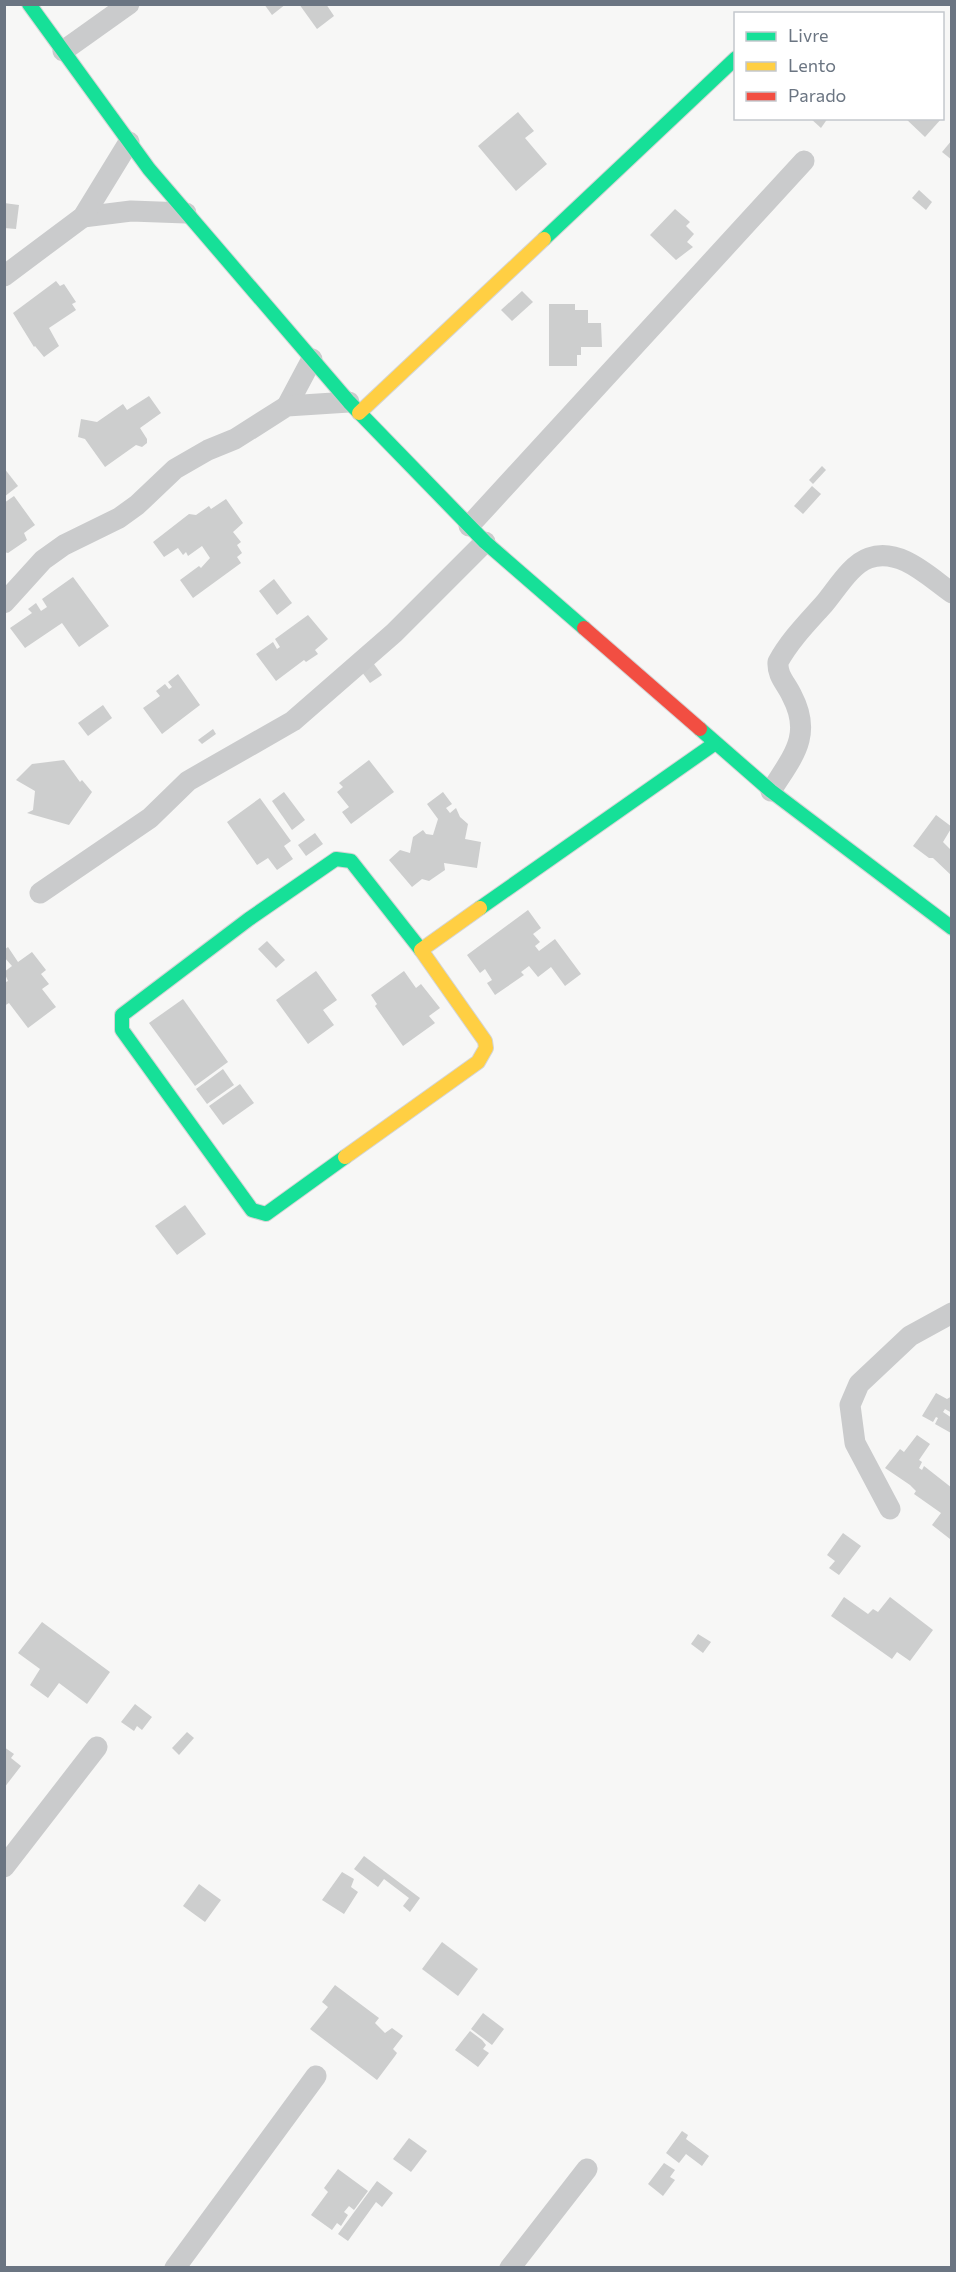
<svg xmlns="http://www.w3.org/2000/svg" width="956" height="2272" viewBox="0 0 956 2272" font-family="Commissioner,sans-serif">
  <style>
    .building { fill: #cdcece }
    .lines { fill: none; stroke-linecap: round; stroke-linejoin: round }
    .fast-casing { stroke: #d4d5d5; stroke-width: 16 }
    .slow-casing { stroke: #d4d5d5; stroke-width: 16 }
    .jam-casing { stroke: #d4d5d5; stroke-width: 16 }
    .street { stroke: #cacbcc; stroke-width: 21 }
    .fast { stroke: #16e098; stroke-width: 14 }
    .slow { stroke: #ffcf43; stroke-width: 14 }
    .jam { stroke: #f24e42; stroke-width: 14 }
  </style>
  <rect width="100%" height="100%" fill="#f7f7f6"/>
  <g class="building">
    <path d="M 264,4 L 286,4 L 272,15 Z"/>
    <path d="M 299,4 L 326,4 L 334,16 L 317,29 Z"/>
    <path d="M 518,112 L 534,131 L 525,138 L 547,164 L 516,191 L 478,146 Z"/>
    <path d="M 810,118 L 828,118 L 821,128 Z"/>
    <path d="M 905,118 L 942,118 L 925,137 Z"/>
    <path d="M 952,140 L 952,160 L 942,152 Z"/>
    <path d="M 919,190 L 932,202 L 926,210 L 912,198 Z"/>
    <path d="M 4,203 L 19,205 L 16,229 L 4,228 Z"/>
    <path d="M 675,209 L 690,222 L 686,226 L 694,234 L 687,242 L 693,247 L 676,260 L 650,235 Z"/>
    <path d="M 56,281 L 60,286 L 64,284 L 76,302 L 72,304 L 76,310 L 49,328 L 59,346 L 44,357 L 35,346 L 34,347 L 13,313 Z"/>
    <path d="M 522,291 L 533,302 L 512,321 L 501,310 Z"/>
    <path d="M 549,304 L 575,304 L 575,310 L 588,310 L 588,323 L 601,323 L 602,347 L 581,347 L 581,355 L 577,355 L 577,366 L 549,366 Z"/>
    <path d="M 149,396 L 161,413 L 140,428 L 147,439 L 147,443 L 142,447 L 136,445 L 105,467 L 85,439 L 78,437 L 81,419 L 97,422 L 123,404 L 127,410 Z"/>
    <path d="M 822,466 L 826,470 L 813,484 L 809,480 Z"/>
    <path d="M 4,468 L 18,486 L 4,497 Z"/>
    <path d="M 812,486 L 821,494 L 803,514 L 794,506 Z"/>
    <path d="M 14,496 L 35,525 L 24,533 L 27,540 L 8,553 L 4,552 L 4,503 Z"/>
    <path d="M 226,499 L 243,523 L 233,532 L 241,542 L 237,545 L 242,553 L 237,557 L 241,563 L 193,598 L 180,580 L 199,566 L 201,568 L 210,558 L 202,546 L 188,556 L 186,552 L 183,555 L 178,548 L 164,557 L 153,542 L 189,514 L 196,515 L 209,506 L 211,509 Z"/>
    <path d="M 73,577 L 109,626 L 79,647 L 62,623 L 25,648 L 10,628 L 32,613 L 28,609 L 36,603 L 41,611 L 47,607 L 42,599 Z"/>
    <path d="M 274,579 L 292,603 L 277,615 L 259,591 Z"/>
    <path d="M 308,615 L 328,639 L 315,650 L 318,654 L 306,662 L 304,660 L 276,681 L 256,654 L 273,642 L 277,649 L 280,647 L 275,639 Z"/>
    <path d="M 371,660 L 382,675 L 370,683 L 359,668 Z"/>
    <path d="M 178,674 L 200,705 L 162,734 L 143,708 L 160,696 L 156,691 L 165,684 L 169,689 L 172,687 L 168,682 Z"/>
    <path d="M 103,705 L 112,718 L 88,736 L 78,723 Z"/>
    <path d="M 213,729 L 216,734 L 202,744 L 198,740 Z"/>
    <path d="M 64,760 L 80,782 L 82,780 L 92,792 L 69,825 L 27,813 L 33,810 L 35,791 L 16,780 L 32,764 Z"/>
    <path d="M 369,760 L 394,792 L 351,824 L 342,812 L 349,807 L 337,792 L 343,787 L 339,783 Z"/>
    <path d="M 284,792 L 305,820 L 292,830 L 272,801 Z"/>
    <path d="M 443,792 L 452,804 L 446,808 L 450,813 L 456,808 L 460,817 L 468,824 L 465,839 L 481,842 L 477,868 L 444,863 L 445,870 L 429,881 L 422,879 L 412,887 L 389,860 L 400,850 L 410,853 L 413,837 L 423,830 L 426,834 L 433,835 L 438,819 L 427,804 Z"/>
    <path d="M 260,798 L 291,841 L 284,846 L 293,859 L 277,870 L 268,858 L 257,865 L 227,822 Z"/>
    <path d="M 936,815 L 952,827 L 943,842 L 952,851 L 952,876 L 933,858 L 929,858 L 913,846 Z"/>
    <path d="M 315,833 L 323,844 L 306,856 L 298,845 Z"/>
    <path d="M 528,910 L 541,928 L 533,934 L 540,942 L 535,946 L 539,951 L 555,939 L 581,974 L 565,986 L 551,967 L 538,977 L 529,966 L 521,972 L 524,975 L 495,995 L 487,983 L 492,980 L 485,969 L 480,973 L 467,955 Z"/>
    <path d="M 267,941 L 285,960 L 276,968 L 258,949 Z"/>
    <path d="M 8,947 L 18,962 L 32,952 L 46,970 L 41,974 L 49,984 L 42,989 L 56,1007 L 28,1028 L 9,1003 L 4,1006 L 4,983 L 8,981 L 4,972 L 12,966 L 4,957 L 4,950 Z"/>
    <path d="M 316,971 L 337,1000 L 323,1010 L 334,1025 L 308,1044 L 276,1000 Z"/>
    <path d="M 404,971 L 416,988 L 421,984 L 440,1008 L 429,1016 L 435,1023 L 403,1046 L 375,1006 L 377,1004 L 371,995 Z"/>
    <path d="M 183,999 L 228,1062 L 195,1086 L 149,1023 Z"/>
    <path d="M 223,1069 L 234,1085 L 207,1104 L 196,1089 Z"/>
    <path d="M 240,1084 L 254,1103 L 223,1125 L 209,1106 Z"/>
    <path d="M 185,1205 L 206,1234 L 177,1255 L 155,1226 Z"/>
    <path d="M 936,1393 L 947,1399 L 952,1396 L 952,1413 L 945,1409 L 943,1412 L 952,1418 L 951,1433 L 935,1424 L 938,1418 L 936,1417 L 933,1422 L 922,1416 Z"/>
    <path d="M 917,1435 L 930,1444 L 919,1460 L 922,1462 L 919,1468 L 922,1470 L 924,1466 L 952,1488 L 950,1539 L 932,1525 L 941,1513 L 914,1494 L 916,1491 L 910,1485 L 885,1468 L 900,1449 L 904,1452 Z"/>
    <path d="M 843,1533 L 861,1546 L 839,1575 L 829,1568 L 835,1561 L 827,1555 Z"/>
    <path d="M 844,1597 L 868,1614 L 873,1609 L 878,1612 L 890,1597 L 933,1630 L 910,1661 L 897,1652 L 892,1659 L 831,1616 Z"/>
    <path d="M 42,1622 L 110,1672 L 87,1704 L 59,1683 L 48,1698 L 30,1685 L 40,1669 L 18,1653 Z"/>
    <path d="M 698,1634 L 711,1642 L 703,1653 L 691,1644 Z"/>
    <path d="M 135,1704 L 152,1717 L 142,1730 L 137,1726 L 134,1731 L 121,1722 Z"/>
    <path d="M 187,1732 L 194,1738 L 179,1755 L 172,1748 Z"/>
    <path d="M 4,1747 L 14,1754 L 11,1758 L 21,1766 L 4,1788 Z"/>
    <path d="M 364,1856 L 420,1898 L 410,1912 L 403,1906 L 409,1898 L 384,1879 L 378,1887 L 354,1869 Z"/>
    <path d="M 342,1872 L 354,1879 L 351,1887 L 358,1892 L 344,1914 L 322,1900 Z"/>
    <path d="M 199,1884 L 221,1900 L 205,1922 L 183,1906 Z"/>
    <path d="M 442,1942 L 478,1969 L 458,1996 L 422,1969 Z"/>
    <path d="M 335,1985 L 379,2018 L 375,2023 L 385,2033 L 392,2028 L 403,2036 L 393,2049 L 397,2053 L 395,2056 L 377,2080 L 310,2029 L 328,2007 L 322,2002 Z"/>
    <path d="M 483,2013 L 504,2029 L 492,2045 L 471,2029 Z"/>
    <path d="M 470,2031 L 482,2040 L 486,2045 L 483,2049 L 489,2053 L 478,2067 L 455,2050 Z"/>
    <path d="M 682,2131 L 688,2135 L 686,2139 L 709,2156 L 702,2166 L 686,2154 L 679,2163 L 666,2153 Z"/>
    <path d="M 409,2138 L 427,2151 L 411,2172 L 393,2159 Z"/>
    <path d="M 664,2163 L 675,2170 L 670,2177 L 675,2180 L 663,2196 L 648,2184 Z"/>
    <path d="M 338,2169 L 368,2191 L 354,2210 L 349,2206 L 344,2212 L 348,2215 L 341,2226 L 337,2223 L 332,2230 L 311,2215 L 328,2192 L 324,2188 Z"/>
    <path d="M 377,2181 L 393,2193 L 382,2207 L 376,2202 L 348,2241 L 338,2234 Z"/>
  </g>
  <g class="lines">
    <defs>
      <g id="fast">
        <path d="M 29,4 L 149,169 L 349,402 L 485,542 L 584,628"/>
        <path d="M 544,239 L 736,58"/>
        <path d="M 700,729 L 771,791 L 952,928"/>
        <path d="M 480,908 L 714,744"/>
        <path d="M 345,1157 L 266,1214 L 252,1210 L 122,1030 L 122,1015 L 249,919 L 336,859 L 351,861 L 421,950"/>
      </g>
      <g id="slow">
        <path d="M 359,413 L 544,239"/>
        <path d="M 345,1157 L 478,1062 L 486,1048 L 485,1041 L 421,950 L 480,908"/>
      </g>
      <path id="jam" d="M 584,628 L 700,729"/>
    </defs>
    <use href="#fast" class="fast-casing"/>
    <use href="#slow" class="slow-casing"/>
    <use href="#jam" class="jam-casing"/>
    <g class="street">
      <path d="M 63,51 L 129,4"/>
      <path d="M 83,217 L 131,211 L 186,213"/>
      <path d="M 4,276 L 83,217 L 129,142"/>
      <path d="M 287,406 L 312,359"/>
      <path d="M 469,526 L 804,161"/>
      <path d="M 4,603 L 43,560 L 64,545 L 119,518 L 137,505 L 175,469 L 208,450 L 235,439 L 287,406 L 349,402"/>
      <path d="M 771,791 C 792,757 813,736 792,696 C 786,683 777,676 778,662 C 790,640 808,622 824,604 C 836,590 851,564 869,558 C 900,547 929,577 952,593"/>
      <path d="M 40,893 L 150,818 L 188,781 L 293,721 L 394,633 L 485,542"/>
      <path d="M 890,1509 L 855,1443 L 850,1405 L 859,1384 L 910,1336 L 952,1313"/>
      <path d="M 4,1867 L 97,1747"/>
      <path d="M 175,2268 L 316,2076"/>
      <path d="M 510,2268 L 587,2169"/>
    </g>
    <use href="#fast" class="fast"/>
    <use href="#slow" class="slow"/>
    <use href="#jam" class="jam"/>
  </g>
  <rect width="956" height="2272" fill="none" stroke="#6b7582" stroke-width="12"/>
  <rect x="734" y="12" width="210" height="108" fill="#ffffff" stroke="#c4c8cd" stroke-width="1.5"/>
  <rect x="746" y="32" width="30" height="9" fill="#16e098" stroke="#c4c8cd" stroke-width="1.5"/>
  <text x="788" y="42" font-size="18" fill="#6b7582">Livre</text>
  <rect x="746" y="62" width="30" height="9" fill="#ffcf43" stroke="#c4c8cd" stroke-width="1.5"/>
  <text x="788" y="72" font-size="18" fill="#6b7582">Lento</text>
  <rect x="746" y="92" width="30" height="9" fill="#f24e42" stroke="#c4c8cd" stroke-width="1.5"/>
  <text x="788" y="102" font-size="18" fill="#6b7582">Parado</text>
</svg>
